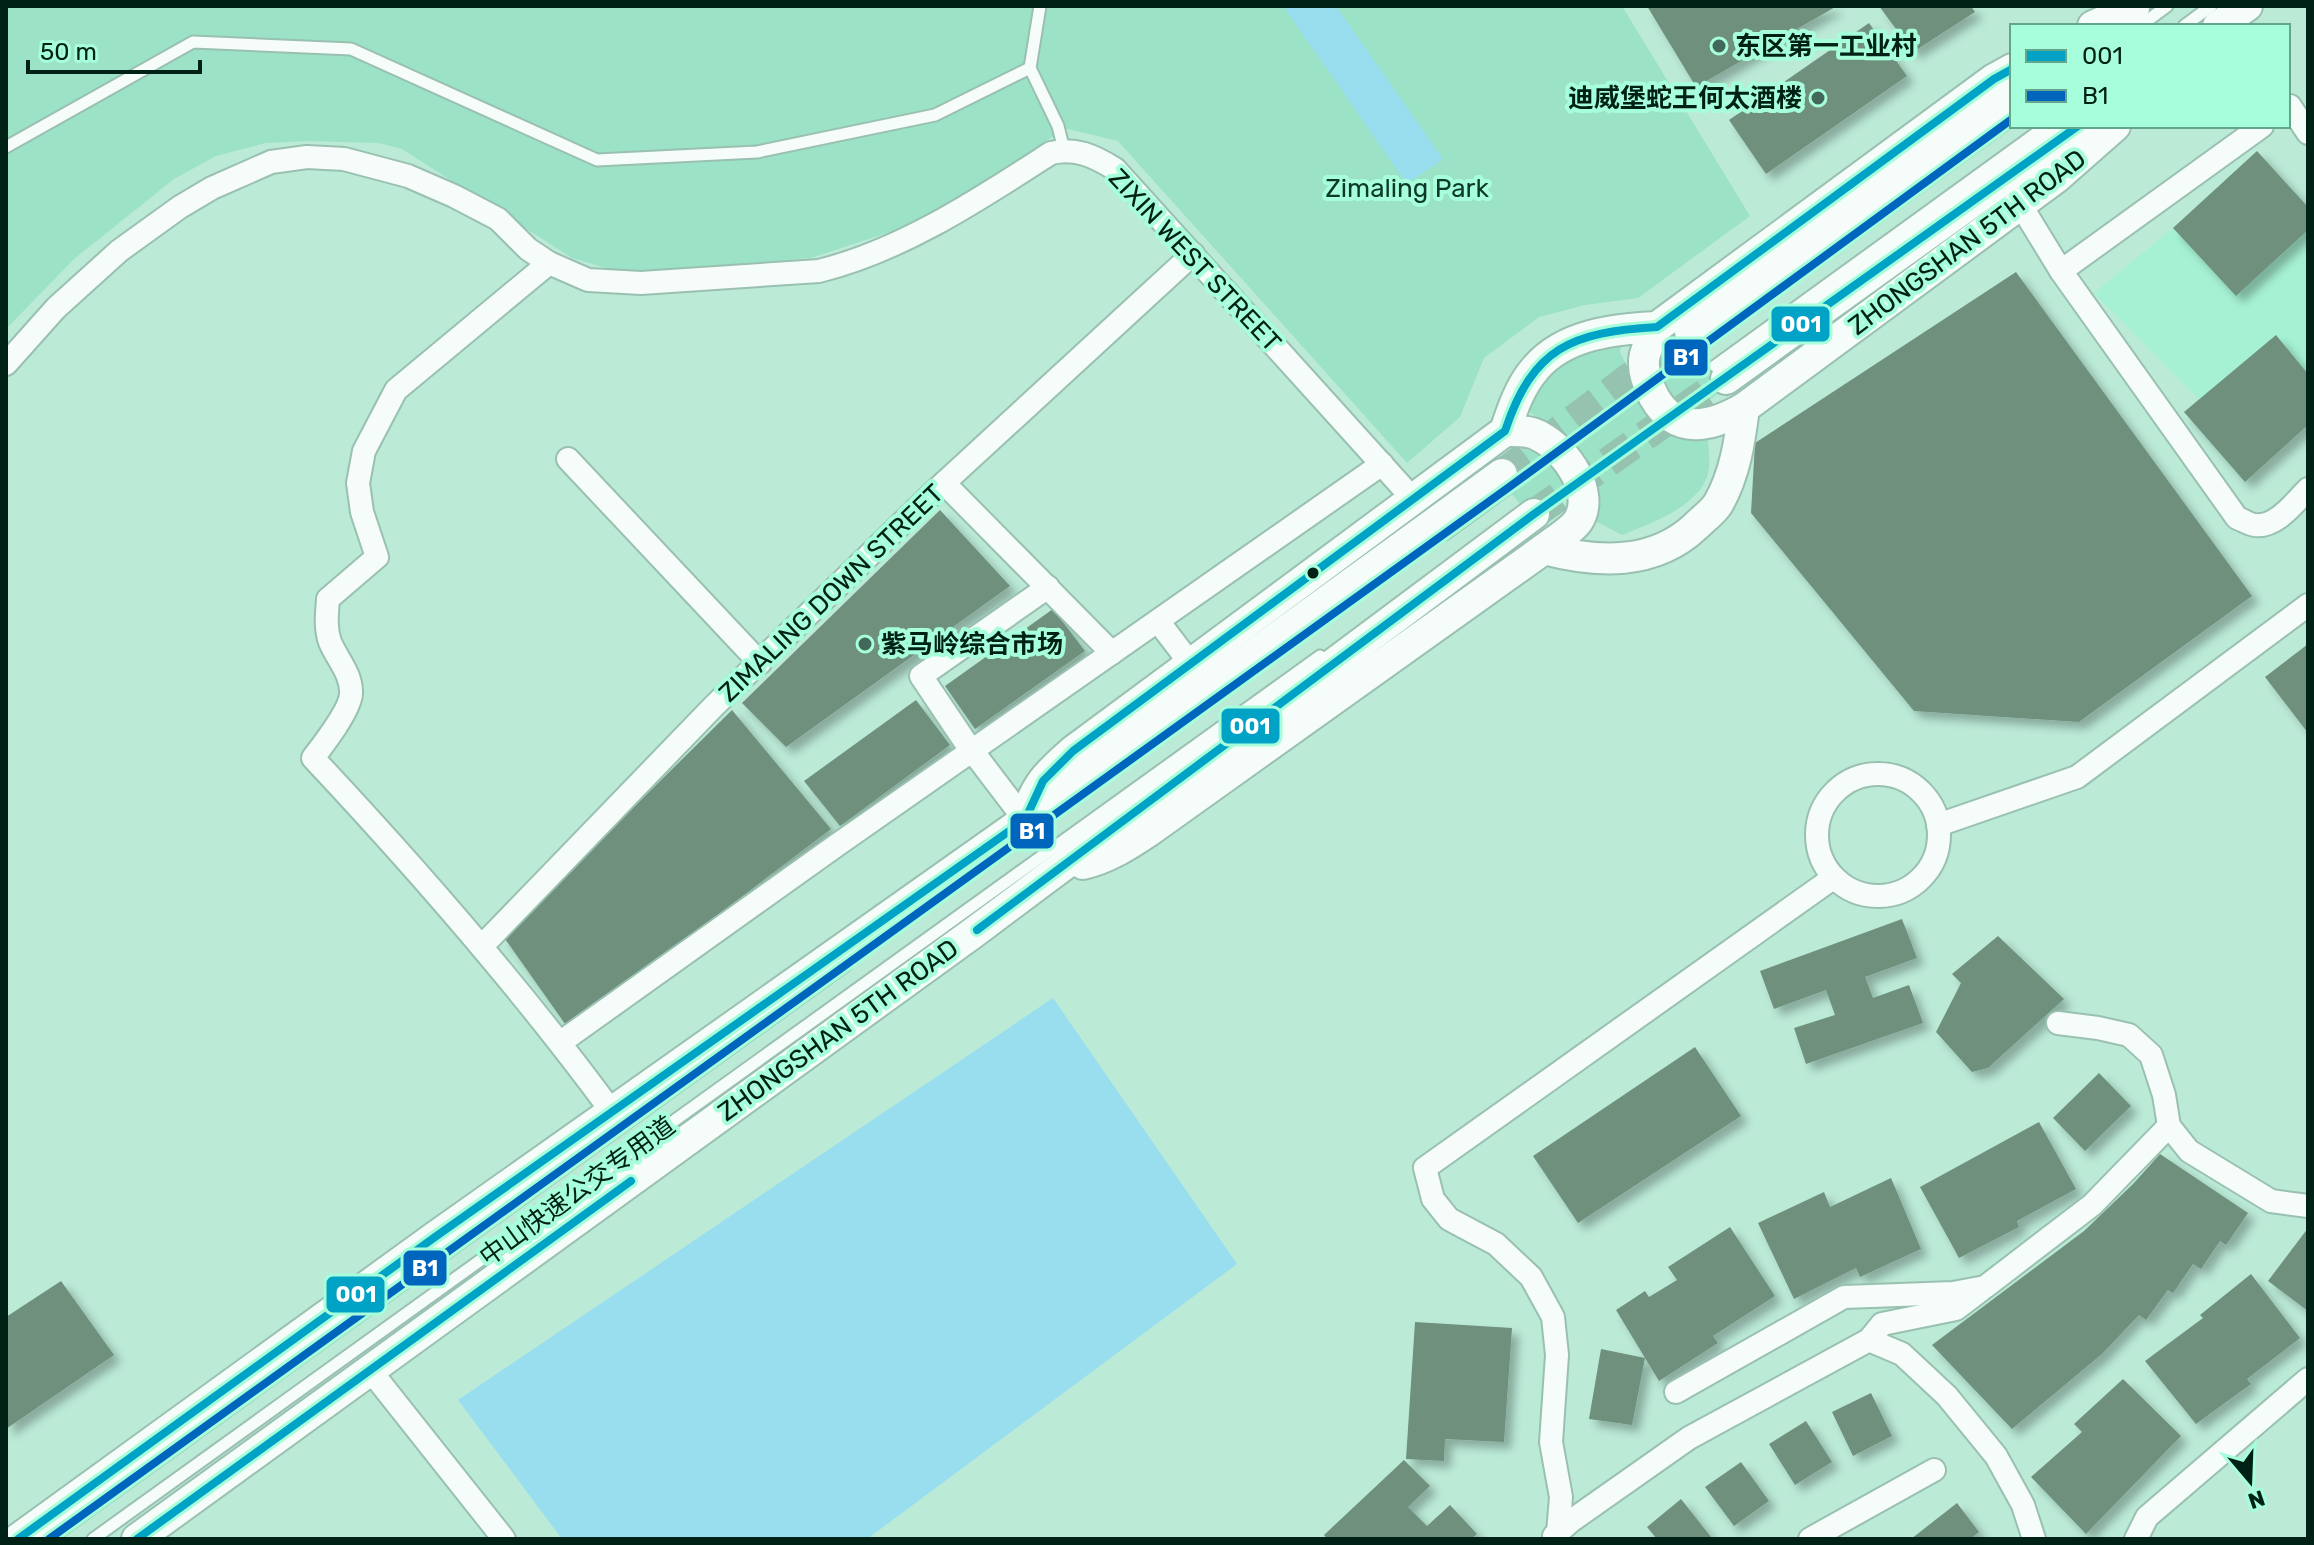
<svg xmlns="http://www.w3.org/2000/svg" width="2314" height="1545" viewBox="0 0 2314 1545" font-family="Rubik,'Noto Sans SC',sans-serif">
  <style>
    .built { fill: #a6f1d3 }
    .green { fill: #9ce2c6 }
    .water { fill: #99deef }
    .building { fill: #6e907d; filter: url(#shadow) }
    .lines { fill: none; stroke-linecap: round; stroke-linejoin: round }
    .secondary-tunnel { stroke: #96c2b0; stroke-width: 30; stroke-dasharray: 30 15; stroke-linecap: butt }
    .service-casing { stroke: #99c0b0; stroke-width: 15 }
    .minor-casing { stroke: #99c0b0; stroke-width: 26 }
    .secondary-casing { stroke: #99c0b0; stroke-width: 34 }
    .service { stroke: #f5fcf9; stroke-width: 11 }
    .minor { stroke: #f5fcf9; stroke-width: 22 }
    .secondary { stroke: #f5fcf9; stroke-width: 30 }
    .bus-1-casing { stroke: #a7fedb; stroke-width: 14 }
    .bus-2-casing { stroke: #a7fedb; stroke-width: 14 }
    .bus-1 { stroke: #00a2c5; stroke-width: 8 }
    .bus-2 { stroke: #0065bd; stroke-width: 8 }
    .poi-dot { fill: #41685a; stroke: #a7fedb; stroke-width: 3 }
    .bus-dot { fill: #002216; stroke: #a7fedb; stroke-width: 3 }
    .labels { text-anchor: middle; stroke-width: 8; stroke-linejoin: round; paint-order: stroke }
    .poi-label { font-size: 26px; font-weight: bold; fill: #002216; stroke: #a7fedb; text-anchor: start }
    .park-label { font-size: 26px; fill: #0b392a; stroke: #a7fedb }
    .street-label { font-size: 26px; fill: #002216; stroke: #a7fedb }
    .line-badge { stroke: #a7fedb; stroke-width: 3 }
    .badge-label { font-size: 22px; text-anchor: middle; font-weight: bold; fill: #fff }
  </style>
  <defs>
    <filter id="shadow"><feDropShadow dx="7" dy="7" stdDeviation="4" flood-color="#0004"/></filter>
  </defs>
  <rect width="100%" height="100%" fill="#bbead7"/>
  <path class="built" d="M 2257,151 L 2308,207 L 2308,425 L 2245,482 L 2184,412 L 2199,399 L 2094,293 L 2173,228 Z"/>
  <g class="green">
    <path d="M 6,6 L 1622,6 L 1750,216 L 1638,298 L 1585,305 L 1539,317 L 1484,358 L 1460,417 L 1407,463 L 1118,141 L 1064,128 L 1012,167 L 905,227 L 811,258 L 626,274 L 572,258 L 402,149 L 378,143 L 308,141 L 265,143 L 216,156 L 174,179 L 74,259 L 6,329 Z"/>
    <path d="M 1673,329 L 1720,392 C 1704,405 1692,409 1672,404 L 1647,359 Z"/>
    <path d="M 1622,334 L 1620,352 L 1646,405 L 1708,435 C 1708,446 1710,457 1709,468 C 1705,505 1651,523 1622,535 L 1595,521 C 1604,464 1562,433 1519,405 L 1552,362 Z"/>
    <path d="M 1523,449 C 1568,457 1576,503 1539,527 L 1489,466 C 1500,455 1509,451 1523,449 Z"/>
  </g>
  <g class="water">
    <path d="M 1283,6 L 1336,6 L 1443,159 L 1407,184 Z"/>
    <path d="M 1053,998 L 1237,1264 L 867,1539 L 562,1539 L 458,1400 Z"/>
  </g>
  <g class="building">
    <path d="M 1647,6 L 1837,6 L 1696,87 Z"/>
    <path d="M 1879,6 L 1971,6 L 1975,12 L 1913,52 Z"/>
    <path d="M 1869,23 L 1907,76 L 1766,174 L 1729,120 Z"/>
    <path d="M 2257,151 L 2308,207 L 2308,230 L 2236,296 L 2173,228 Z"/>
    <path d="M 2016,272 L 2252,596 L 2079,722 L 1914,711 L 1751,513 L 1755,443 Z"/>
    <path d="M 2276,335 L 2308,374 L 2308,425 L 2245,482 L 2184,412 Z"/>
    <path d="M 940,510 L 1010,586 L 786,747 L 742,703 Z"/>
    <path d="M 1053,609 L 1085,651 L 975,729 L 945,686 Z"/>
    <path d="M 2308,644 L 2308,733 L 2265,677 Z"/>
    <path d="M 916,700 L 950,745 L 840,826 L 804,781 Z"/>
    <path d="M 732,710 L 831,829 L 568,1028 L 503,936 Z"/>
    <path d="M 1902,919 L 1917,958 L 1865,977 L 1873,998 L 1909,985 L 1923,1023 L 1806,1064 L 1794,1028 L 1835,1015 L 1826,990 L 1774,1009 L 1760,971 Z"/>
    <path d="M 1998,936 L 2064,999 L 1988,1068 L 1972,1072 L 1936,1032 L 1961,983 L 1952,974 Z"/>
    <path d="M 1695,1047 L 1741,1116 L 1578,1223 L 1533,1156 Z"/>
    <path d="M 2099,1073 L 2131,1106 L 2085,1151 L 2053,1118 Z"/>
    <path d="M 2039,1122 L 2076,1189 L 2017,1221 L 2019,1227 L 1959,1258 L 1920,1187 Z"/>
    <path d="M 2160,1154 L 2248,1213 L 2226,1245 L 2220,1241 L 2201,1269 L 2193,1264 L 2173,1293 L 2168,1290 L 2146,1320 L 2139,1315 L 2102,1354 L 2012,1429 L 1932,1345 L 2084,1231 L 2133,1184 Z"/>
    <path d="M 1891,1178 L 1921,1249 L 1860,1277 L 1856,1268 L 1794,1299 L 1758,1223 L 1824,1192 L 1830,1207 Z"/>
    <path d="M 1730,1227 L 1775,1296 L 1713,1336 L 1718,1343 L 1659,1381 L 1616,1310 L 1645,1291 L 1649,1297 L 1677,1280 L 1668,1267 Z"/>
    <path d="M 2308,1228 L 2308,1311 L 2268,1281 Z"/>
    <path d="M 2251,1274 L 2300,1338 L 2247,1379 L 2251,1384 L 2196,1424 L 2145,1361 L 2203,1318 L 2200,1315 Z"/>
    <path d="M 61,1281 L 114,1355 L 6,1429 L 6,1317 Z"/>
    <path d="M 1415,1322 L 1512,1328 L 1504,1442 L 1445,1439 L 1444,1461 L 1406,1459 Z"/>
    <path d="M 1601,1349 L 1645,1358 L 1632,1425 L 1589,1419 Z"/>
    <path d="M 2123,1379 L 2181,1436 L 2086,1534 L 2031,1477 L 2082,1432 L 2074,1424 Z"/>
    <path d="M 1871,1393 L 1892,1436 L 1853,1456 L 1832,1412 Z"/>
    <path d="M 1806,1421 L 1832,1462 L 1795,1485 L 1769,1444 Z"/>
    <path d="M 1404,1460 L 1430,1486 L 1408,1507 L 1427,1526 L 1450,1505 L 1477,1534 L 1471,1539 L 1327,1539 L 1324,1535 Z"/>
    <path d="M 1741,1462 L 1769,1501 L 1734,1526 L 1705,1487 Z"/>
    <path d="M 1681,1499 L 1711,1537 L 1708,1539 L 1657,1539 L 1647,1527 Z"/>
    <path d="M 1957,1503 L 1979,1532 L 1970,1539 L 1911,1539 Z"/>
  </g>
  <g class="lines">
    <g class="secondary-tunnel">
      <path d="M 1502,474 L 1690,332"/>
      <path d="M 1534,514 L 1726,379"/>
    </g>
    <defs>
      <g id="service">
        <path d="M 1040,6 L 1030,68 L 1058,126 L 1064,150"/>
        <path d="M 2140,26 L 2167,6"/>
        <path d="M 2184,26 L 2211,6"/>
        <path d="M 6,147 L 193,42 L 351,49 L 597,160 L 757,152 L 935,115 L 1030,68"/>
        <path d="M 1700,346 L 2012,119"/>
        <path d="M 1715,366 L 2046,126"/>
        <path d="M 1445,534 L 1512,485"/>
        <path d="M 49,1539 L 846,965"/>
        <path d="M 93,1539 L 1320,656"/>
      </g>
      <g id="minor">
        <path d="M 2288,107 L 2290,106 L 2308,133"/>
        <path d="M 2020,204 L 2061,271 L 2237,518 C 2243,520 2250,525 2255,525 C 2276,528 2295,502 2308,489"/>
        <path d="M 549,263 L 396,390 L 364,451 L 358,483 L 362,512 L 377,557 L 328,599 C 327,613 325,628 330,642 C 337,659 352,674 351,694 C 350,710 323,745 313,758 C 419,871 520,987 612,1112"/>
        <path d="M 2061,271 L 2262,126"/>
        <path d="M 6,364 L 56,308 L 119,251 L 180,207 L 212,188 L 271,162 L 307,157 L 344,159 L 408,176 L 454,196 L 498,219 L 528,249 L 549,263 L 588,280 L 641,283 L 819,271 C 903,250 978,200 1051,153 C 1075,147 1094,156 1115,169 L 1414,500"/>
        <path d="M 568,459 L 760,663"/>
        <path d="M 944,483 L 1112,653"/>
        <path d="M 1158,621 L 1190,663"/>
        <circle cx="1878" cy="835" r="61"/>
        <path d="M 1025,820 L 964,740 L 921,676 L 1048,587"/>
        <path d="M 1938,825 L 2077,777 L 2308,605"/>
        <path d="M 483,945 L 714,706 L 932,494 L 1193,254"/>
        <path d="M 2058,1023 L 2098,1028 L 2129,1035 L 2151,1055 L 2164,1095 L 2169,1126 L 2189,1151 L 2271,1201 L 2308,1206"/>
        <path d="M 561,1042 L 837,845 L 1382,464"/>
        <path d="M 1869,1340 L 1882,1324 L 1956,1309 L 1981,1290"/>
        <path d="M 370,1370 L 504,1539"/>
        <path d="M 1676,1392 L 1844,1297 L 1953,1293 L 1985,1287 L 2092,1205 L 2169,1126"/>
        <path d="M 1558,1533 L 1561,1497 L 1551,1442 L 1557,1355 L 1553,1317 L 1531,1277 L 1496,1244 L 1449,1219 L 1433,1199 L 1425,1168 L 1833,878"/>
        <path d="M 1554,1536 L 1571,1521 L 1689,1438 L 1869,1340 L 1902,1354 L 1947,1396 L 1996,1456 L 2023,1505 L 2034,1539"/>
        <path d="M 1810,1539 L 1934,1470"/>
        <path d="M 2136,1539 L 2147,1517 L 2308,1379"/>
      </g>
      <g id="secondary">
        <path d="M 2093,26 L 2134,8"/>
        <path d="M 2218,26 L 2247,6"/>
        <path d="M 1657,327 C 1653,337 1644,351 1644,361 C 1643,372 1649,387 1654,397 C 1676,436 1711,427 1744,408 L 2056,178 L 2115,126"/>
        <path d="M 1690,332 L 2012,97"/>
        <path d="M 1726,379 L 2078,126"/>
        <path d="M 1544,549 C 1597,563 1654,566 1696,526 C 1703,519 1713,512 1718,504 C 1735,475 1740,440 1744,408"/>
        <path d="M 1025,818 C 1036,784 1047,774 1073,751 L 1505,431 C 1512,410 1520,386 1535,369 C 1564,334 1615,329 1657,327 L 1994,79 L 2012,69"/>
        <path d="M 1083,864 C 1108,858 1128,845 1149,831 L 1544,549 C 1554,541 1571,531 1578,521 C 1596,493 1566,450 1541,437 C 1530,430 1517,431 1505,431"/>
        <path d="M 18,1539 L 435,1237 L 1025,820 L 1502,474"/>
        <path d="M 137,1539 L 973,933 L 1534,514"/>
      </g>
    </defs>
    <use href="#service" class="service-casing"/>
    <use href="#minor" class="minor-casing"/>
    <use href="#secondary" class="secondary-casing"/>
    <use href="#service" class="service"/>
    <use href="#minor" class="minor"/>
    <use href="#secondary" class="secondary"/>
    <defs>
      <g id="bus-1">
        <path d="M 977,930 L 1534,514 L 2078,126"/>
        <path d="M 18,1539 L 435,1237 L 1025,820 L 1043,781 L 1073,751 L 1505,431 C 1533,347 1572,332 1657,327 L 1994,79 L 2012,69"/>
        <path d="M 137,1539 L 631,1181"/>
      </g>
      <path id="bus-2" d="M 49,1539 L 1512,485 L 2012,119"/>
    </defs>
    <use href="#bus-1" class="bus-1-casing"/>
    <use href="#bus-2" class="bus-2-casing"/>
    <use href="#bus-1" class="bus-1"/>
    <use href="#bus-2" class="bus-2"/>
  </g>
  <g class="poi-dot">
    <circle cx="1719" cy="46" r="8"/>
    <circle cx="1818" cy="98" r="8"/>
    <circle cx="865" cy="644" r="8"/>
  </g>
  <circle class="bus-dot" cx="1313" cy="573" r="7"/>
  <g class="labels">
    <g class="poi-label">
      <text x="1735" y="55">东区第一工业村</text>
      <text x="1802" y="107" text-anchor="end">迪威堡蛇王何太酒楼</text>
      <text x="881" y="653">紫马岭综合市场</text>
    </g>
    <g class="park-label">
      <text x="1407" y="197">Zimaling Park</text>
    </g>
    <g class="street-label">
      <text transform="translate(1967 242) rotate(-37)" y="9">ZHONGSHAN 5TH ROAD</text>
      <text transform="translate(1195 260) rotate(47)" y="9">ZIXIN WEST STREET</text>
      <text transform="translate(831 593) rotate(-44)" y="9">ZIMALING DOWN STREET</text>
      <text transform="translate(838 1030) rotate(-36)" y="9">ZHONGSHAN 5TH ROAD</text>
      <text transform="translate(577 1191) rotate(-36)" y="9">中山快速公交专用道</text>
    </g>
  </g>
  <g class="line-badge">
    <rect x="1770" y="305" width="61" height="38" rx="8" fill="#00a2c5"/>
    <rect x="1663" y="338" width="46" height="39" rx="8" fill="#0065bd"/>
    <rect x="1220" y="707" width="61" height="38" rx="8" fill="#00a2c5"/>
    <rect x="1009" y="812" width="46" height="38" rx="8" fill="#0065bd"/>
    <rect x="402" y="1249" width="46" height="38" rx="8" fill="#0065bd"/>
    <rect x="325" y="1275" width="61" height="39" rx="8" fill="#00a2c5"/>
  </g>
  <g class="badge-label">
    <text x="1801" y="332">001</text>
    <text x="1686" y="365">B1</text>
    <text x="1250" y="734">001</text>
    <text x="1032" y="839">B1</text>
    <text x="425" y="1276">B1</text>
    <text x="356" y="1302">001</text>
  </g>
  <rect width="2314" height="1545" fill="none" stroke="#002216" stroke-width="16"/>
  <rect x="2010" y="24" width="280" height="104" fill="#a7fedb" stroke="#64a68c" stroke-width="2"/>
  <rect x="2026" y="50" width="40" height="12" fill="#00a2c5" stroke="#64a68c" stroke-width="2"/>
  <text x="2082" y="64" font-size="24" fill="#002216">001</text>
  <rect x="2026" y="90" width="40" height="12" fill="#0065bd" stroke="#64a68c" stroke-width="2"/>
  <text x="2082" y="104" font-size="24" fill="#002216">B1</text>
  <g transform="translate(2250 1481) rotate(161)" stroke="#a7fedb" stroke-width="6" paint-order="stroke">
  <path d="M0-6L14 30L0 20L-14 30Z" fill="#002216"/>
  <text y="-12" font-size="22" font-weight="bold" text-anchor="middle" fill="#002216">N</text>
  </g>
  <path d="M28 60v12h172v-12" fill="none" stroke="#002216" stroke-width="4"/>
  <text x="40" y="60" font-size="24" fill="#002216" stroke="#a7fedb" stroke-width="6" paint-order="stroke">50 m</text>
</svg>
